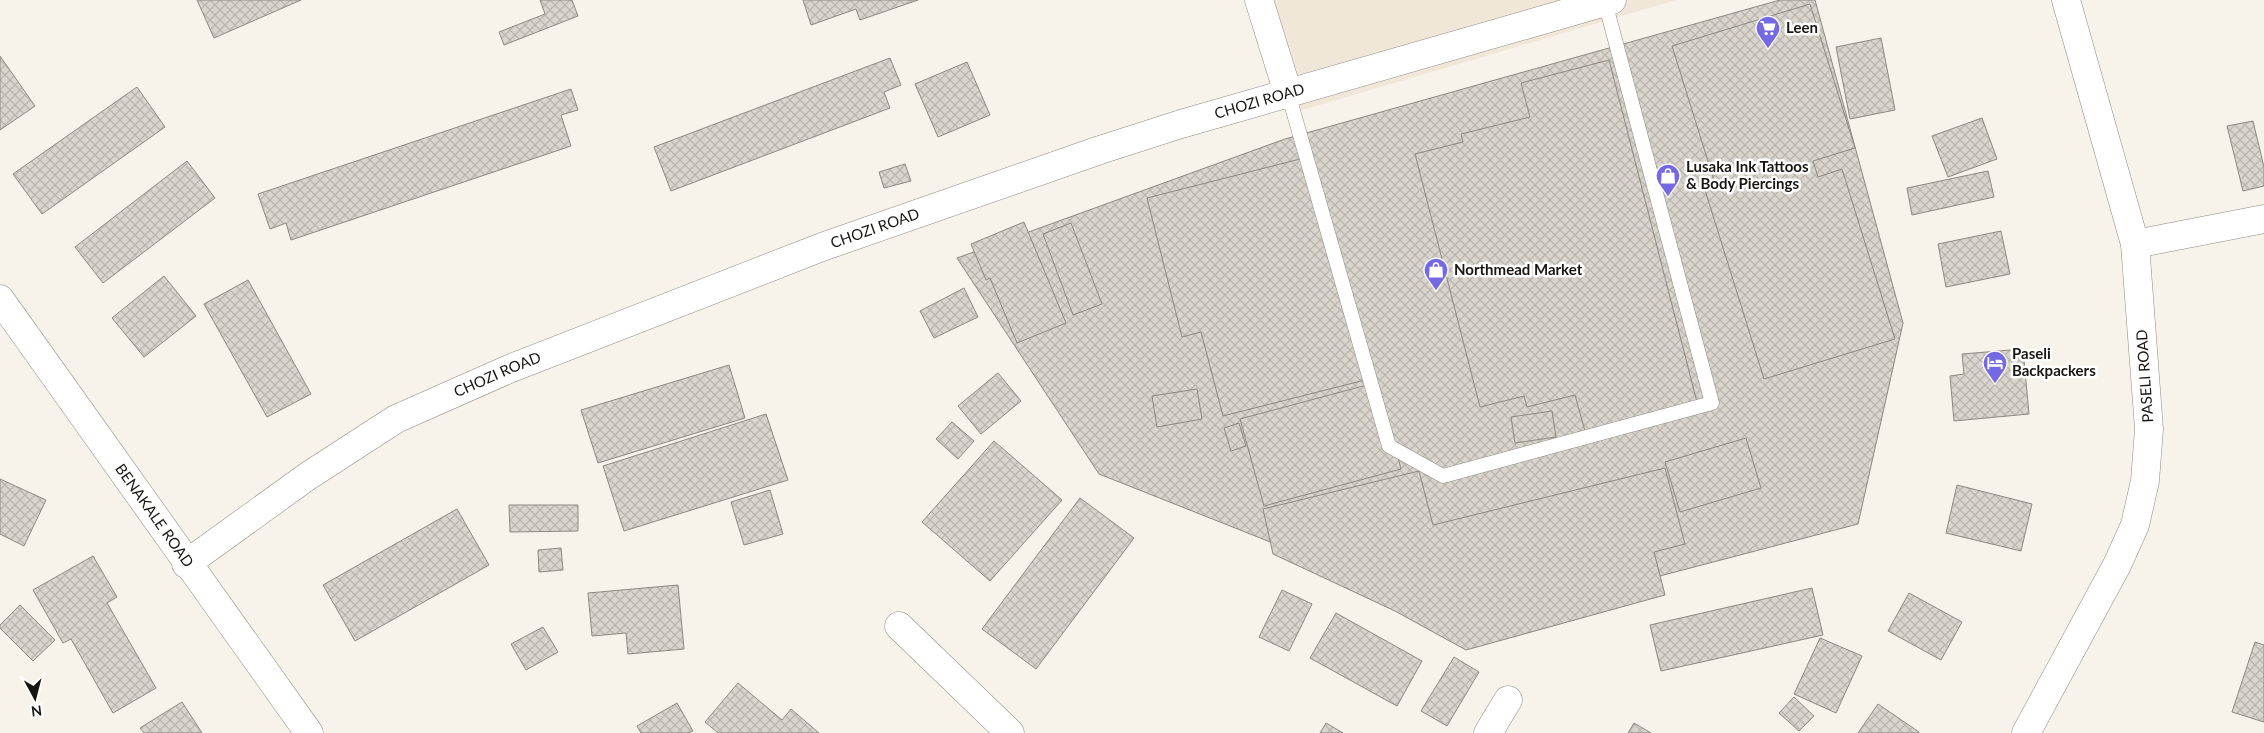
<svg xmlns="http://www.w3.org/2000/svg" width="2264" height="733" viewBox="0 0 2264 733" font-family="Lato,sans-serif">
  <style>
    .built { fill: #f0e7d8 }
    .building { fill: url(#building-cross-hatch); stroke: #8d8982 }
    .lines { fill: none; stroke-linecap: round; stroke-linejoin: round }
    .lane-casing { stroke: #8f8b84; stroke-width: 15 }
    .street-casing { stroke: #8f8b84; stroke-width: 29 }
    .secondary-casing { stroke: #8f8b84; stroke-width: 29 }
    .lane { stroke: #fff; stroke-width: 14 }
    .street { stroke: #fff; stroke-width: 28 }
    .secondary { stroke: #fff; stroke-width: 28 }
    .labels { text-anchor: middle; stroke-width: 5; stroke-linejoin: round; paint-order: stroke }
    .poi-label { font-size: 15px; font-weight: bold; fill: #181613; stroke: #fff; text-anchor: start }
    .street-label { font-size: 15px; fill: #181613; stroke: #fff }
  </style>
  <defs>
    <pattern id="building-cross-hatch" width="8" height="8" patternUnits="userSpaceOnUse" patternTransform="scale(1.25)"><rect width="8" height="8" fill="#d9d5cd"/><path d="M0 0l8 8M0 8l8-8" fill="none" stroke="#bab6af"/></pattern>
  </defs>
  <rect width="100%" height="100%" fill="#f7f2ea"/>
  <path class="built" d="M 1266,0 L 1676,0 L 1299,111 Z"/>
  <g class="building">
    <path d="M 197,0 L 301,0 L 214,38 Z"/>
    <path d="M 540,0 L 572,0 L 578,16 L 504,45 L 499,32 L 545,14 Z"/>
    <path d="M 803,0 L 918,0 L 860,20 L 856,9 L 811,25 Z"/>
    <path d="M 1780,0 L 1815,0 L 1903,323 L 1858,524 L 1477,624 L 1099,474 L 957,258 L 1285,139 Z"/>
    <path d="M 1810,4 L 1855,148 L 1813,161 L 1818,177 L 1842,169 L 1895,339 L 1764,379 L 1705,190 L 1716,187 L 1672,46 Z"/>
    <path d="M 1881,38 L 1895,110 L 1850,119 L 1836,47 Z"/>
    <path d="M 0,56 L 35,106 L 0,130 Z"/>
    <path d="M 890,58 L 901,85 L 884,92 L 890,108 L 671,191 L 654,147 Z"/>
    <path d="M 1609,60 L 1698,406 L 1586,435 L 1575,395 L 1527,407 L 1524,396 L 1480,407 L 1415,154 L 1463,142 L 1461,134 L 1530,117 L 1521,83 Z"/>
    <path d="M 967,62 L 990,115 L 938,137 L 915,84 Z"/>
    <path d="M 137,87 L 165,127 L 42,214 L 13,174 Z"/>
    <path d="M 571,89 L 578,110 L 561,115 L 571,146 L 291,240 L 286,223 L 270,229 L 258,194 Z"/>
    <path d="M 1982,118 L 1997,159 L 1948,177 L 1932,136 Z"/>
    <path d="M 2253,121 L 2264,167 L 2264,186 L 2243,191 L 2227,126 Z"/>
    <path d="M 1308,157 L 1365,380 L 1223,416 L 1201,332 L 1182,337 L 1147,198 Z"/>
    <path d="M 187,161 L 215,198 L 103,283 L 75,247 Z"/>
    <path d="M 905,164 L 911,181 L 884,188 L 879,172 Z"/>
    <path d="M 1988,171 L 1994,197 L 1912,215 L 1907,188 Z"/>
    <path d="M 1024,222 L 1066,323 L 1017,343 L 990,278 L 986,280 L 971,244 Z"/>
    <path d="M 1071,223 L 1102,304 L 1073,315 L 1043,234 Z"/>
    <path d="M 2001,231 L 2010,274 L 1946,287 L 1938,244 Z"/>
    <path d="M 164,276 L 196,316 L 144,357 L 112,318 Z"/>
    <path d="M 248,280 L 311,394 L 267,417 L 204,304 Z"/>
    <path d="M 964,288 L 978,317 L 934,338 L 920,311 Z"/>
    <path d="M 2023,349 L 2029,414 L 1954,421 L 1950,376 L 1964,374 L 1962,354 Z"/>
    <path d="M 729,365 L 745,418 L 598,463 L 581,410 Z"/>
    <path d="M 998,373 L 1021,401 L 981,434 L 958,406 Z"/>
    <path d="M 1378,382 L 1401,469 L 1264,506 L 1240,419 Z"/>
    <path d="M 1197,389 L 1202,419 L 1157,427 L 1152,396 Z"/>
    <path d="M 1552,411 L 1556,437 L 1515,443 L 1511,417 Z"/>
    <path d="M 766,414 L 788,480 L 624,531 L 603,466 Z"/>
    <path d="M 952,422 L 974,441 L 958,459 L 936,439 Z"/>
    <path d="M 1239,423 L 1246,446 L 1231,451 L 1224,428 Z"/>
    <path d="M 1746,438 L 1761,488 L 1680,512 L 1665,462 Z"/>
    <path d="M 994,441 L 1062,500 L 990,581 L 922,522 Z"/>
    <path d="M 1665,468 L 1685,544 L 1654,552 L 1665,595 L 1466,650 L 1395,611 L 1273,554 L 1263,509 L 1419,471 L 1433,525 Z"/>
    <path d="M 0,479 L 46,500 L 24,546 L 0,534 Z"/>
    <path d="M 1957,485 L 2032,504 L 2021,551 L 1946,533 Z"/>
    <path d="M 770,490 L 783,534 L 744,545 L 731,502 Z"/>
    <path d="M 1080,498 L 1134,538 L 1036,669 L 982,629 Z"/>
    <path d="M 509,505 L 578,505 L 578,531 L 510,532 Z"/>
    <path d="M 457,509 L 489,565 L 355,641 L 323,585 Z"/>
    <path d="M 561,548 L 563,570 L 539,572 L 538,550 Z"/>
    <path d="M 93,556 L 117,597 L 107,603 L 156,688 L 113,713 L 71,639 L 63,643 L 33,590 Z"/>
    <path d="M 678,585 L 684,649 L 628,654 L 626,633 L 592,636 L 588,593 Z"/>
    <path d="M 1812,588 L 1823,635 L 1661,671 L 1650,625 Z"/>
    <path d="M 1282,590 L 1312,604 L 1289,651 L 1259,637 Z"/>
    <path d="M 1909,593 L 1962,622 L 1941,660 L 1888,631 Z"/>
    <path d="M 20,605 L 55,640 L 33,661 L 0,628 L 0,625 Z"/>
    <path d="M 1336,613 L 1422,661 L 1397,706 L 1310,658 Z"/>
    <path d="M 543,627 L 558,652 L 526,670 L 511,644 Z"/>
    <path d="M 1820,638 L 1862,656 L 1836,713 L 1794,694 Z"/>
    <path d="M 2255,642 L 2264,645 L 2264,722 L 2232,712 Z"/>
    <path d="M 1454,657 L 1479,672 L 1447,726 L 1421,711 Z"/>
    <path d="M 738,683 L 782,720 L 791,709 L 819,733 L 718,733 L 705,722 Z"/>
    <path d="M 1794,697 L 1814,716 L 1799,731 L 1779,713 Z"/>
    <path d="M 182,702 L 202,733 L 144,733 L 140,728 Z"/>
    <path d="M 677,703 L 693,731 L 688,733 L 641,733 L 637,726 Z"/>
    <path d="M 1878,704 L 1919,732 L 1918,733 L 1858,733 Z"/>
    <path d="M 1326,723 L 1343,733 L 1320,733 Z"/>
    <path d="M 1634,723 L 1651,733 L 1628,733 Z"/>
  </g>
  <g class="lines">
    <defs>
      <path id="lane" d="M 1288,93 L 1389,446 L 1443,476 L 1712,403 L 1605,2"/>
      <g id="street">
        <path d="M 1259,0 L 1288,93"/>
        <path d="M 2135,244 L 2264,219"/>
        <path id="s1" d="M 186,564 L 308,476 L 396,419 L 509,369 L 822,247 L 1100,150 L 1181,124 L 1612,0"/>
        <path d="M 899,626 L 1010,733"/>
        <path d="M 1488,733 L 1508,700"/>
        <path d="M 2026,733 L 2117,565 L 2135,525 L 2145,481 L 2149,429 L 2135,244 L 2066,0"/>
      </g>
      <g id="secondary">
        <path id="s2" d="M 0,299 L 309,733"/>
      </g>
    </defs>
    <use href="#lane" class="lane-casing"/>
    <use href="#street" class="street-casing"/>
    <use href="#secondary" class="secondary-casing"/>
    <use href="#lane" class="lane"/>
    <use href="#street" class="street"/>
    <use href="#secondary" class="secondary"/>
  </g>
  <defs>
    <symbol id="supermarket-pin" viewBox="-11 -11 22 30"><path d="M0 17L-7.5 6A9.5 9.5 0 1 1 7.5 6Z" fill="#7468e3" stroke="#fff"/><path d="M-6-5.5h2.5l.6 2H6L4.5 2H-2.5L-4.4-4H-6ZM-1.5 3.2a1.3 1.3 0 1 0 .1 0ZM3 3.2a1.3 1.3 0 1 0 .1 0Z" fill="#fff"/></symbol>
    <symbol id="shop-pin" viewBox="-11 -11 22 30"><path d="M0 17L-7.5 6A9.5 9.5 0 1 1 7.5 6Z" fill="#7468e3" stroke="#fff"/><path d="M-5-2.5h2.3a2.7 3.5 0 0 1 5.4 0H5L5.5 6h-11ZM-1.5-2.5h3a1.5 2.3 0 0 0-3 0Z" fill="#fff"/></symbol>
    <symbol id="hotel-pin" viewBox="-11 -11 22 30"><path d="M0 17L-7.5 6A9.5 9.5 0 1 1 7.5 6Z" fill="#7468e3" stroke="#fff"/><path d="M-6-4.5h1.5V1H6V5H4.5V3h-9V5H-6ZM-4 0a1.8 1.8 0 1 1 3.6 0ZM.5 0V-2.5h3Q6-2.5 6 0Z" fill="#fff"/></symbol>
  </defs>
  <g fill-rule="evenodd">
    <use href="#supermarket-pin" x="1754" y="14" width="28" height="38"/>
    <use href="#shop-pin" x="1654" y="162" width="28" height="38"/>
    <use href="#shop-pin" x="1422" y="256" width="28" height="38"/>
    <use href="#hotel-pin" x="1981" y="349" width="28" height="38"/>
  </g>
  <g class="labels">
    <g class="poi-label">
      <text x="1786" y="33">Leen</text>
      <text x="1686" y="172">Lusaka Ink Tattoos<tspan x="1686" dy="17">&amp; Body Piercings</tspan></text>
      <text x="1454" y="275">Northmead Market</text>
      <text x="2012" y="359">Paseli<tspan x="2012" dy="17">Backpackers</tspan></text>
    </g>
    <g class="street-label">
      <text dy="5" stroke="none"><textPath href="#s1" startOffset="1176">CHOZI ROAD</textPath></text>
      <text dy="5" stroke="none"><textPath href="#s1" startOffset="771">CHOZI ROAD</textPath></text>
      <text dy="5" stroke="none"><textPath href="#s1" startOffset="366">CHOZI ROAD</textPath></text>
      <text transform="translate(2145 376) rotate(-94)" y="5">PASELI ROAD</text>
      <text dy="5" stroke="none"><textPath href="#s2" startOffset="266">BENAKALE ROAD</textPath></text>
    </g>
  </g>
  <g transform="translate(35 698) rotate(173)" stroke="#ffffff" stroke-width="4" paint-order="stroke">
  <path d="M0-4L9 19L0 12L-9 19Z" fill="#181613"/>
  <text y="-8" font-size="14" font-weight="bold" text-anchor="middle" fill="#181613">N</text>
  </g>
</svg>
